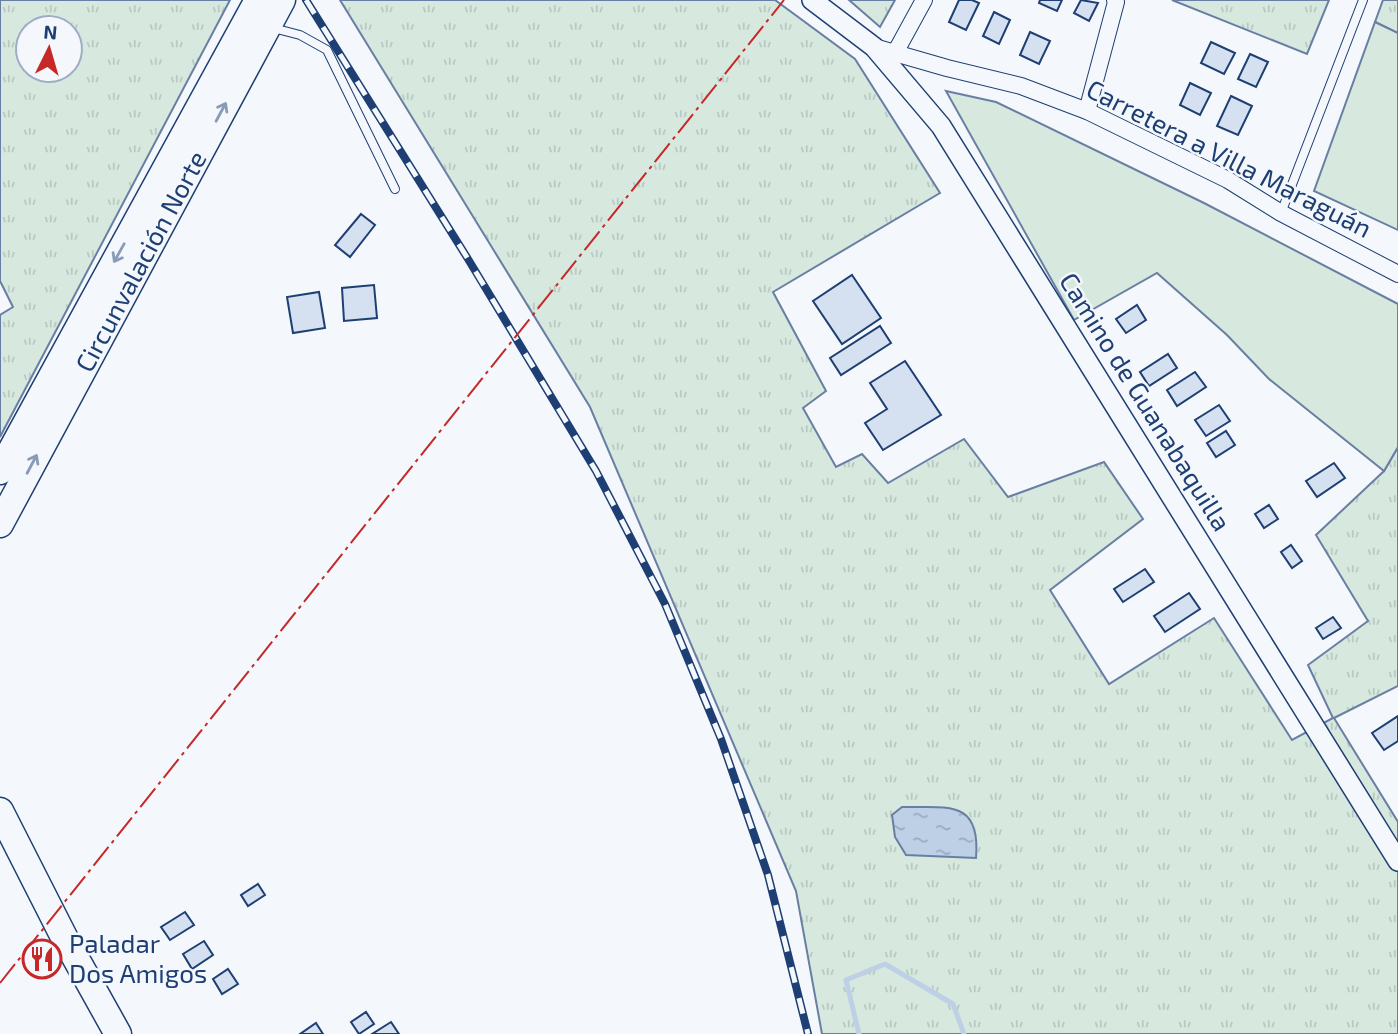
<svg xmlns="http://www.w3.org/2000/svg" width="1398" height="1034" viewBox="0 0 1398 1034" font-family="'Exo 2',sans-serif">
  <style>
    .grass { fill: url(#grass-tufts); stroke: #687fa3; stroke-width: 2; fill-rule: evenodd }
    .green { fill: #d7e8df; stroke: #687fa3; stroke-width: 2 }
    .water { fill: url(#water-ripples); stroke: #687fa3; stroke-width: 2 }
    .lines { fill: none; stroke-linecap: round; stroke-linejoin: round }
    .stream { stroke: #bed0e5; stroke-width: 5 }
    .building { fill: #d5e0f0; stroke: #1d3f73; stroke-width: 2 }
    .service-casing { stroke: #1d3f73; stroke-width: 10 }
    .minor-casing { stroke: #1d3f73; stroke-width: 18 }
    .tertiary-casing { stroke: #1d3f73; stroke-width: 22 }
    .trunk-casing { stroke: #1d3f73; stroke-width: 29 }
    .service { stroke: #f4f7fb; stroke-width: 8 }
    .minor { stroke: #f4f7fb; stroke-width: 16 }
    .tertiary { stroke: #f4f7fb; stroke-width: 19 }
    .trunk { stroke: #f4f7fb; stroke-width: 26 }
    .rail-casing { stroke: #1d3f73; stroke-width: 8 }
    .rail { stroke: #f4f7fb; stroke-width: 5; stroke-dasharray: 16; stroke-linecap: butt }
    .power { stroke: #c62828; stroke-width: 2; stroke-dasharray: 24 5 3.5 5; stroke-linecap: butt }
    .oneway { stroke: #889bb7 }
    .labels { text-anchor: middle; stroke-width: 5; stroke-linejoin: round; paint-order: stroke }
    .street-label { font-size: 26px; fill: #1d3f73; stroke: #f4f7fb }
    .poi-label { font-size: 26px; fill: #1d3f73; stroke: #f4f7fb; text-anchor: start }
  </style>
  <defs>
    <pattern id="grass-tufts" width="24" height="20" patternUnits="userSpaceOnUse" patternTransform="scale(1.75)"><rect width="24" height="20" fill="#d7e8df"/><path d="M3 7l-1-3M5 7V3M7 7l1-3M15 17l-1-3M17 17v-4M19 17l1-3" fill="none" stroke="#b8c8c3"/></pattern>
    <pattern id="water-ripples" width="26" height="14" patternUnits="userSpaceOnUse" patternTransform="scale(1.75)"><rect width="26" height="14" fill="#bed0e5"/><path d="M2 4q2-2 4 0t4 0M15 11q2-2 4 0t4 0" fill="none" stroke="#9aaabe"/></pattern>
  </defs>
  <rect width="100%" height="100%" fill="#f4f7fb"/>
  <g class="grass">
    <path d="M 0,0 L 230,0 L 0,437 L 0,315 L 13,307 L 0,281 ZM 28,28 L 70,28 L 70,70 L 28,70 Z"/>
    <path d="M 340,0 L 775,0 L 855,59 L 940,193 L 773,292 L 826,391 L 803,408 L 836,467 L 862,454 L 888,483 L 964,439 L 1008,497 L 1104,462 L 1143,519 L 1050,590 L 1109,684 L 1214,618 L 1292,740 L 1333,718 L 1308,665 L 1368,621 L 1316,535 L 1384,471 L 1398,447 L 1398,686 L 1334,718 L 1398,822 L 1398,1034 L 822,1034 L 796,891 L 590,407 Z"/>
    <path d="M 849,0 L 895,0 L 880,27 Z"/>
    <path d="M 1172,0 L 1329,0 L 1307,54 Z"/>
    <path d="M 1383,0 L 1398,0 L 1398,33 L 1375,22 Z"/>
  </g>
  <g class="green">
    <path d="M 1375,22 L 1398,33 L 1398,230 L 1314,191 Z"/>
    <path d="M 946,91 L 996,102 L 1204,203 L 1398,304 L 1398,447 L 1384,471 L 1269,379 L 1227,335 L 1157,273 L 1074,320 Z"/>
  </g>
  <path class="water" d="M 902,807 C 946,808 981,798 976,858 L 906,855 L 895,837 L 892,815 Z"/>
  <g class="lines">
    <path class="stream" d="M 859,1034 L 846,980 L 885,964 L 953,1004 L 964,1034"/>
  </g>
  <g class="building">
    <path d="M 959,0 L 972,0 L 979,3 L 966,30 L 949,22 Z"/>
    <path d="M 1040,0 L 1062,0 L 1057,11 L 1039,3 Z"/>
    <path d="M 1081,0 L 1098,3 L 1089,21 L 1074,13 Z"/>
    <path d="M 994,12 L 1010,20 L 999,44 L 983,36 Z"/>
    <path d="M 1030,32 L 1050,41 L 1039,64 L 1020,55 Z"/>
    <path d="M 1211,42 L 1235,53 L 1224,74 L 1201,63 Z"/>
    <path d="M 1250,54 L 1268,62 L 1256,87 L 1238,79 Z"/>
    <path d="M 1190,83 L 1211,93 L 1200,115 L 1180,105 Z"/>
    <path d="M 1231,96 L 1252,106 L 1238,135 L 1217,126 Z"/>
    <path d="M 361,214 L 375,225 L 350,257 L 335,245 Z"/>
    <path d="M 852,275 L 881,318 L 842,344 L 813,301 Z"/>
    <path d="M 374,285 L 377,318 L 344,321 L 342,288 Z"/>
    <path d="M 319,292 L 325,328 L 293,333 L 287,297 Z"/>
    <path d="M 1137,305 L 1146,320 L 1126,333 L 1116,319 Z"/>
    <path d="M 880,326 L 891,343 L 841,375 L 830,358 Z"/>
    <path d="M 1168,354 L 1177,368 L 1149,386 L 1140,372 Z"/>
    <path d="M 905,361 L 941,415 L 883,450 L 865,423 L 887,409 L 870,383 Z"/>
    <path d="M 1195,372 L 1206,387 L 1177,406 L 1167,390 Z"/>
    <path d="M 1219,405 L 1230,421 L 1206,436 L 1195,420 Z"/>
    <path d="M 1226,431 L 1235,445 L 1216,457 L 1207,443 Z"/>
    <path d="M 1334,463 L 1345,478 L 1317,497 L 1306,481 Z"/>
    <path d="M 1269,505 L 1278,519 L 1264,528 L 1255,514 Z"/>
    <path d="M 1291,545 L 1302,561 L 1292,568 L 1281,552 Z"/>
    <path d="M 1145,569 L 1154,582 L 1123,602 L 1114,589 Z"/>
    <path d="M 1189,593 L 1200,609 L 1165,632 L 1154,616 Z"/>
    <path d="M 1333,617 L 1341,628 L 1323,639 L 1316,628 Z"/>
    <path d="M 1398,716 L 1398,741 L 1384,750 L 1372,733 Z"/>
    <path d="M 258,884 L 265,895 L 248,906 L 241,895 Z"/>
    <path d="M 185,912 L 194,925 L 170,940 L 161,927 Z"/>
    <path d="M 204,941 L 213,955 L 192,969 L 183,954 Z"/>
    <path d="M 228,969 L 238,984 L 222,994 L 213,979 Z"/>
    <path d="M 366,1012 L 374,1024 L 359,1034 L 351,1022 Z"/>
    <path d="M 391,1022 L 399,1034 L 372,1034 Z"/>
    <path d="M 316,1023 L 323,1034 L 300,1034 Z"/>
  </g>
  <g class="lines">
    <defs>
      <g id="service">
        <path d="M 273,28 L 300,35 L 327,50 L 395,189"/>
        <path d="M 1281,213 L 1363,0"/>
      </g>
      <g id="minor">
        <path d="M 874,47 L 947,68 L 1021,86 L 1087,111 L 1228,180 L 1281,213 L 1398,274"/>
        <path d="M 895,53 L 924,0"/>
        <path d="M 1087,111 L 1116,2 L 1115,0"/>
      </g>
      <path id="tertiary" d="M 812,0 L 874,47 L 941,126 L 1398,861"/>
      <g id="trunk">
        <path d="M 0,471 L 258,0"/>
        <path id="s1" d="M 0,524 L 282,0"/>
        <path d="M 0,811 L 65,939 L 118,1034"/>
      </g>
    </defs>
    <use href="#service" class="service-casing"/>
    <use href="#minor" class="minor-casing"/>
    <use href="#tertiary" class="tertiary-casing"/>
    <use href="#trunk" class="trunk-casing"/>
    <use href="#service" class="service"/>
    <use href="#minor" class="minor"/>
    <use href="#tertiary" class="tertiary"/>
    <use href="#trunk" class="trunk"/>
    <defs>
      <path id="rail" d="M 306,0 L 468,259 L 596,471 L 665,604 L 721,739 L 768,875 L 808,1034"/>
    </defs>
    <use href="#rail" class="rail-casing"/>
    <use href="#rail" class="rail"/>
    <path class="power" d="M 0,983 L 784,0"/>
  </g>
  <defs><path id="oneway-shaft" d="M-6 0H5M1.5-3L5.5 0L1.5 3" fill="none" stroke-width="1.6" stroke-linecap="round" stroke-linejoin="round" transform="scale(1.75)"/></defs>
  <g class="oneway">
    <use href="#oneway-shaft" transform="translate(221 112) rotate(-62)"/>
    <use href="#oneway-shaft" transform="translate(119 253) rotate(119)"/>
    <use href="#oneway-shaft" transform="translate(32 464) rotate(-62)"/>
  </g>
  <defs>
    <symbol id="restaurant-ring" viewBox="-11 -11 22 22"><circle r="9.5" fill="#f4f7fb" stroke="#c62828" stroke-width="1.5"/><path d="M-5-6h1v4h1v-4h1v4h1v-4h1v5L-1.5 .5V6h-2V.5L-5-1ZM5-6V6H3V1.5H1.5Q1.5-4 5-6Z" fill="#c62828"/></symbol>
  </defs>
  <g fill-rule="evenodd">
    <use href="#restaurant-ring" x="20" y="937" width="44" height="44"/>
  </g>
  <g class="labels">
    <g class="street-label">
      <text transform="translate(1229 159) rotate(27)" y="9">Carretera a Villa Maraguán</text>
      <text dy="9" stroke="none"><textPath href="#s1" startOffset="298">Circunvalación Norte</textPath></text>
      <text transform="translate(1145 402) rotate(58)" y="9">Camino de Guanabaquilla</text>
    </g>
    <g class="poi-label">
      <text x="69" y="953">Paladar<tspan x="69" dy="30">Dos Amigos</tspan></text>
    </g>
  </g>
  <g transform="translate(49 49) rotate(5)"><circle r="33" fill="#f4f7fb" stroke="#9eadc5" stroke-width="2"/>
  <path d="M0-5L12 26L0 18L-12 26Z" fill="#c62828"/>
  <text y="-10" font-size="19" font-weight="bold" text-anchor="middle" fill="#1d3f73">N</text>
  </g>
</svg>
